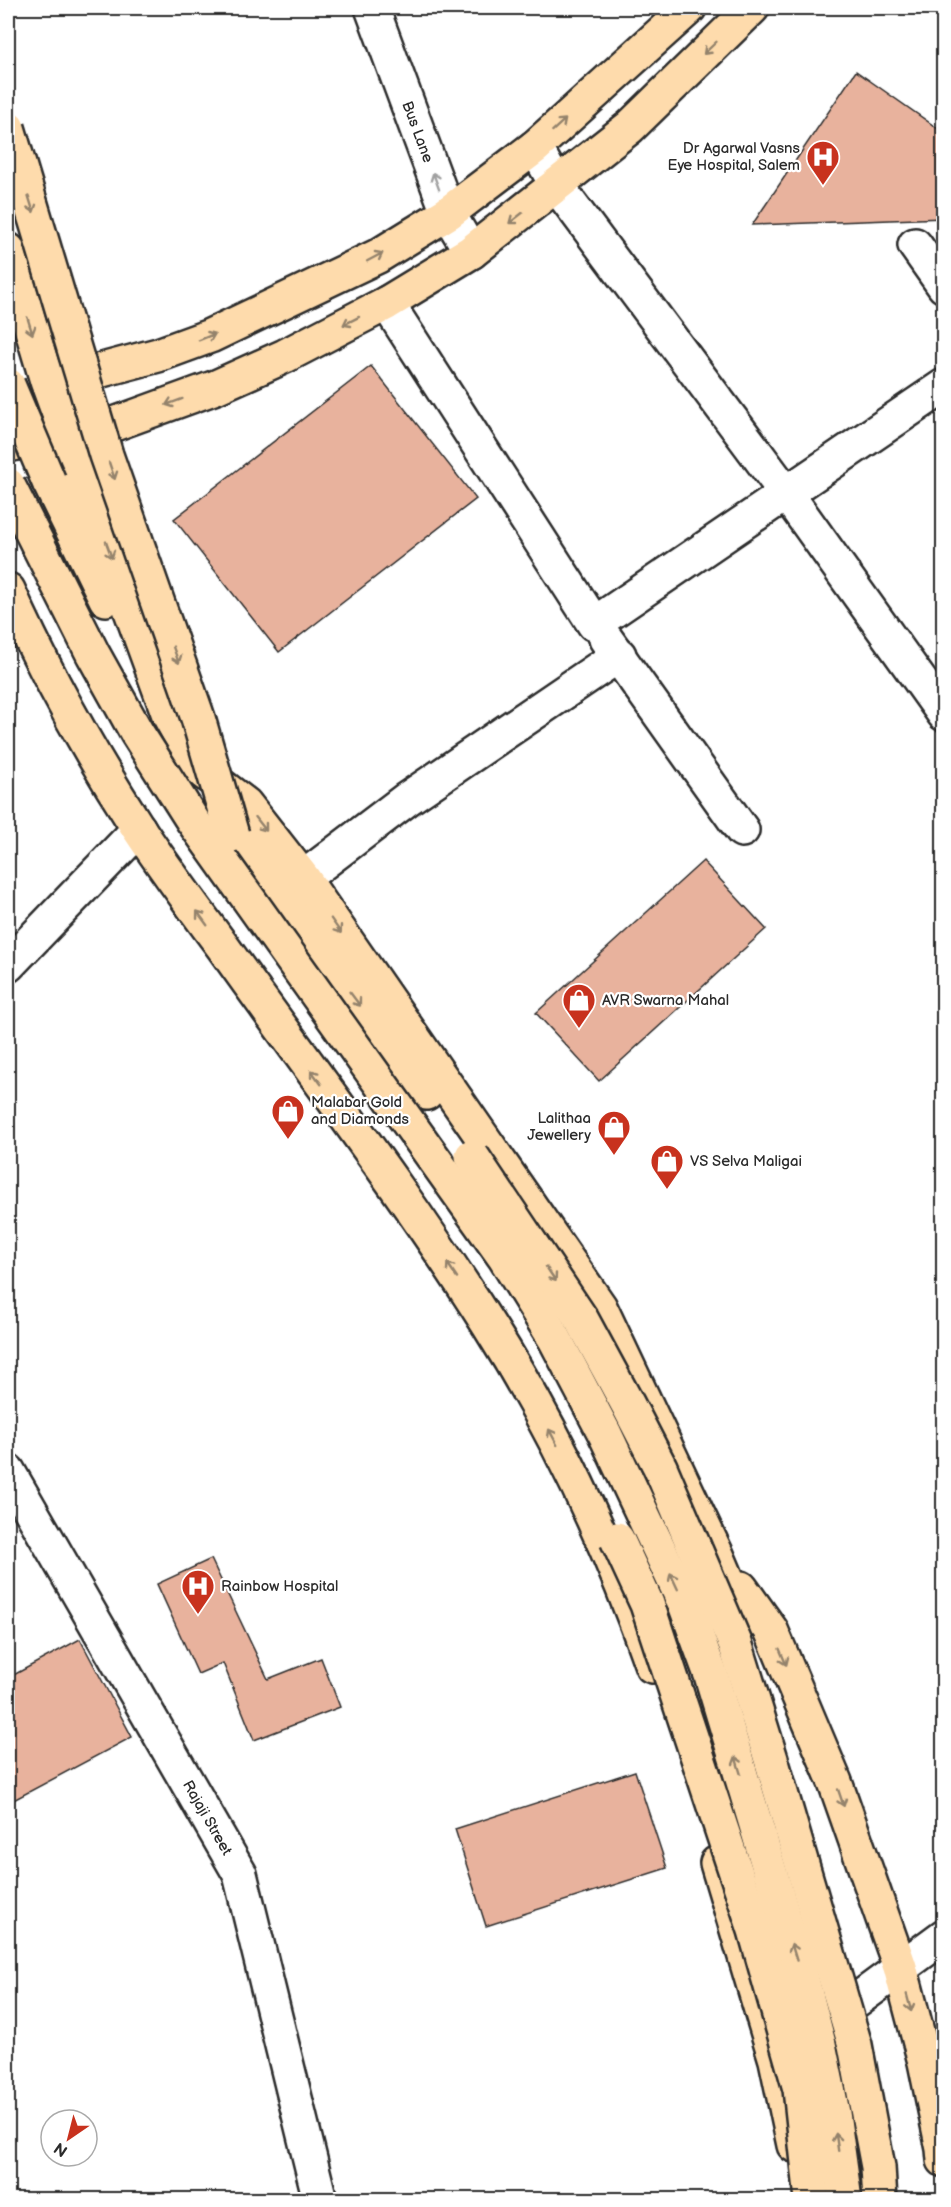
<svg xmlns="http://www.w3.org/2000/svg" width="951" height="2207" viewBox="0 0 951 2207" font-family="'Balsamiq Sans',sans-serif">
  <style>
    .building { fill: #e8b29d; stroke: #2b2b2b; stroke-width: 1.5 }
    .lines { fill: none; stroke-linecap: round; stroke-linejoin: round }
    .minor-casing { stroke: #2b2b2b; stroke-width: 38 }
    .tertiary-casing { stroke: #2b2b2b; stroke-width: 38 }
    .primary-casing { stroke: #2b2b2b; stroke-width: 38 }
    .minor { stroke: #fff; stroke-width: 33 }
    .tertiary { stroke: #fff; stroke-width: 33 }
    .primary { stroke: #fedbac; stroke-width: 33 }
    .primary-bridge-casing { stroke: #2b2b2b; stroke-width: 38; stroke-linecap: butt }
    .primary-bridge { stroke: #fedbac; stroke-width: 33 }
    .oneway { stroke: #94836c }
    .oneway2 { stroke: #a0a0a0 }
    .labels { text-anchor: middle; stroke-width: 4.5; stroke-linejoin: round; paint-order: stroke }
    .street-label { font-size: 15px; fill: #2b2b2b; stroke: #fff }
    .poi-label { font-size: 15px; fill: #2b2b2b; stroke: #fff; text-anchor: start }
  </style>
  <rect width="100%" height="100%" fill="#fff"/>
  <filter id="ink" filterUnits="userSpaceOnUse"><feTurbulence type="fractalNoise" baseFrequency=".0167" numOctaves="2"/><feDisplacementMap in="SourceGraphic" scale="12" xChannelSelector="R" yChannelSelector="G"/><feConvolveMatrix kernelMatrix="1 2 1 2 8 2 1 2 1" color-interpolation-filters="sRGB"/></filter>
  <g filter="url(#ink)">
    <g class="building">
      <path d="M 856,71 L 944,133 L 944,218 L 752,225 Z"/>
      <path d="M 371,366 L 476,499 L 279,652 L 174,519 Z"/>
      <path d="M 703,861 L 766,929 L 599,1081 L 536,1013 Z"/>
      <path d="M 211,1559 L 268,1679 L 321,1658 L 340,1707 L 254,1740 L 223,1663 L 198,1674 L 157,1584 Z"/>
      <path d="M 80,1639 L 132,1737 L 8,1803 L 8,1678 Z"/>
      <path d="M 635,1771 L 667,1868 L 486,1926 L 455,1829 Z"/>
    </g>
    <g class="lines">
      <defs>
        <g id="minor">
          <path d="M 535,147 L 557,186 L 786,493 L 944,714"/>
          <path d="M 915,245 L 944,286"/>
          <path d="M 387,303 L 594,624 L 944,386"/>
          <path d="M 606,639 L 742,830"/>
          <path d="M 303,878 L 407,799 L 619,655"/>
          <path d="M 8,965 L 139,829"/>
          <path id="s1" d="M 8,1471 L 240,1874 L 320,2200"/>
          <path d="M 793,2047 L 944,1936"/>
        </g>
        <g id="tertiary">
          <path id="s2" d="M 372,8 L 448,213 L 471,252"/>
        </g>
        <g id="primary">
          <path d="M 8,250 L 47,381 L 169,715 L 198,768 L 245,804 L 303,878 L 600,1307 L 717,1555 L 745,1621"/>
          <path d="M 53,380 L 102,370 L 158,355 L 210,336 L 378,256 L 448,213 L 535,147 L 689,8"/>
          <path d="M 8,445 L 117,423 L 216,387 L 285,356 L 387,303 L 471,252 L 630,127 L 752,8"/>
          <path d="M 49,482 L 106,599"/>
          <path d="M 8,590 C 45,673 89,752 138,828 C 165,869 194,908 223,947 C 312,1072 406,1194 488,1324 C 556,1431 610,1546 652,1666"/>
          <path d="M 217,812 L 232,835 L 426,1093"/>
          <path d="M 741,1588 L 771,1630 L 835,1782 L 900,1967 L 925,2062 L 943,2149 L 944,2160"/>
          <path d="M 717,1863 L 776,2060 L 794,2145"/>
        </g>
      </defs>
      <use href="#minor" class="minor-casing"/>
      <use href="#tertiary" class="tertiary-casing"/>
      <use href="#primary" class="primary-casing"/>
      <use href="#minor" class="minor"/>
      <use href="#tertiary" class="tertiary"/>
      <use href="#primary" class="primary"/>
      <defs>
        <g id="primary-bridge">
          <path d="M 8,128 L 106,455 L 198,718 L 232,835"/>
          <path d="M 8,385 L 49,482"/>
          <path d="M 8,485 L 93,654 L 137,733 L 193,821 L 505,1258 L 555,1339 L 605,1434 L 685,1604 L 711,1675 L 799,1968 L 819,2044 L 833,2113 L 845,2200"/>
          <path d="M 472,1156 L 582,1320 L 628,1405 L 660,1467 L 735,1643 L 771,1759 L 855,2045 L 878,2167 L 880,2200"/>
          <path d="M 617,1539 L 647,1604 L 755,1930 L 800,2089 L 812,2200"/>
        </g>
      </defs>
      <use href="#primary-bridge" class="primary-bridge-casing"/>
      <use href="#primary-bridge" class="primary-bridge"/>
    </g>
    <defs><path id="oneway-shaft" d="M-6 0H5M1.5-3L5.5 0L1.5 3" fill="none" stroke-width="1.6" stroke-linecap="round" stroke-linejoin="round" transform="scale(1.5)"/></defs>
    <g class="oneway">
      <use href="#oneway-shaft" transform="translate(710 48) rotate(136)"/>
      <use href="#oneway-shaft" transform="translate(559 125) rotate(-42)"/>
      <use href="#oneway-shaft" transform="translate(31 204) rotate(73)"/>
      <use href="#oneway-shaft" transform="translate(516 218) rotate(142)"/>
      <use href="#oneway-shaft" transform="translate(375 257) rotate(-28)"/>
      <use href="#oneway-shaft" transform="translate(351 321) rotate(153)"/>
      <use href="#oneway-shaft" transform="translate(30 326) rotate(73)"/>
      <use href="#oneway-shaft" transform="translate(207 337) rotate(-22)"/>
      <use href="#oneway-shaft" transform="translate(174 402) rotate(160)"/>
      <use href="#oneway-shaft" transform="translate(112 471) rotate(71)"/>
      <use href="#oneway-shaft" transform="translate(109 550) rotate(70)"/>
      <use href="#oneway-shaft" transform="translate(176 655) rotate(70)"/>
      <use href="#oneway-shaft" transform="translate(261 824) rotate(52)"/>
      <use href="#oneway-shaft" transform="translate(202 918) rotate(-126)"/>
      <use href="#oneway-shaft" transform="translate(336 926) rotate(55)"/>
      <use href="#oneway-shaft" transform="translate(355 999) rotate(53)"/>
      <use href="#oneway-shaft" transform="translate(316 1077) rotate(-126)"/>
      <use href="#oneway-shaft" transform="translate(452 1270) rotate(-124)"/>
      <use href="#oneway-shaft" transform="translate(551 1274) rotate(56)"/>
      <use href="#oneway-shaft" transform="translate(553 1437) rotate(-118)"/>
      <use href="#oneway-shaft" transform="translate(674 1581) rotate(-115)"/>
      <use href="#oneway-shaft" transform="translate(783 1657) rotate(67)"/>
      <use href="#oneway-shaft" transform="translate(738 1765) rotate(-107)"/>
      <use href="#oneway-shaft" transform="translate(841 1798) rotate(71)"/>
      <use href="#oneway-shaft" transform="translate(794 1952) rotate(-107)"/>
      <use href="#oneway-shaft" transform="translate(909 2003) rotate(75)"/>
      <use href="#oneway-shaft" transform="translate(837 2142) rotate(-98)"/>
    </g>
    <use class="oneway2" href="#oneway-shaft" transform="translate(436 181) rotate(-110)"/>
  </g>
  <defs>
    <symbol id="hospital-pin" viewBox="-11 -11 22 30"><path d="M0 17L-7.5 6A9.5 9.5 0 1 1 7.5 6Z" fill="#c8321e" stroke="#fff"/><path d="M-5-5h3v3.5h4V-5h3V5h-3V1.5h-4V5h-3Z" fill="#fff"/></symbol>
    <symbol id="shop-pin" viewBox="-11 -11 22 30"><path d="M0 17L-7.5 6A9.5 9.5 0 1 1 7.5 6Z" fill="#c8321e" stroke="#fff"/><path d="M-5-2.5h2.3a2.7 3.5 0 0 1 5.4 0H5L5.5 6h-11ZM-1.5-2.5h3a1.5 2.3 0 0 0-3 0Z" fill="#fff"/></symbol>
  </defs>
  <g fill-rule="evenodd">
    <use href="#hospital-pin" x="804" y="138" width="38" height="52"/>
    <use href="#shop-pin" x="560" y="981" width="38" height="52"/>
    <use href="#shop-pin" x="269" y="1092" width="38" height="52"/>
    <use href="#shop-pin" x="595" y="1108" width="38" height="52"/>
    <use href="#shop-pin" x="648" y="1142" width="38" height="52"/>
    <use href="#hospital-pin" x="179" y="1567" width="38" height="52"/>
  </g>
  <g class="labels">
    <g class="street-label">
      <text dy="5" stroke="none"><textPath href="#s2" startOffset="132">Bus Lane</textPath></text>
      <text dy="5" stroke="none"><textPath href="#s1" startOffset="400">Rajaji Street</textPath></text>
    </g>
    <g class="poi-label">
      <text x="800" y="153" text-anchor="end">Dr Agarwal Vasns<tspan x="800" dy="17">Eye Hospital, Salem</tspan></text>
      <text x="602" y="1005">AVR Swarna Mahal</text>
      <text x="311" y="1107">Malabar Gold<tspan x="311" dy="17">and Diamonds</tspan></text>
      <text x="591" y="1123" text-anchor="end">Lalithaa<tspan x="591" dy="17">Jewellery</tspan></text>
      <text x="690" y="1166">VS Selva Maligai</text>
      <text x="221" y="1591">Rainbow Hospital</text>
    </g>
  </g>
  <rect width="951" height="2207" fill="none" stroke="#fff" stroke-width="30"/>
  <rect x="15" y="15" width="921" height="2177" fill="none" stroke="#2b2b2b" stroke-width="2" filter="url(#ink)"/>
  <g transform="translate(69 2138) rotate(215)"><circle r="28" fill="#ffffff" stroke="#aaaaaa" stroke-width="1.5"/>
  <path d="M0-4.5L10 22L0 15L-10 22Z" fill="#c8321e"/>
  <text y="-9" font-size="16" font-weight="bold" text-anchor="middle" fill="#2b2b2b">N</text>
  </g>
</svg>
